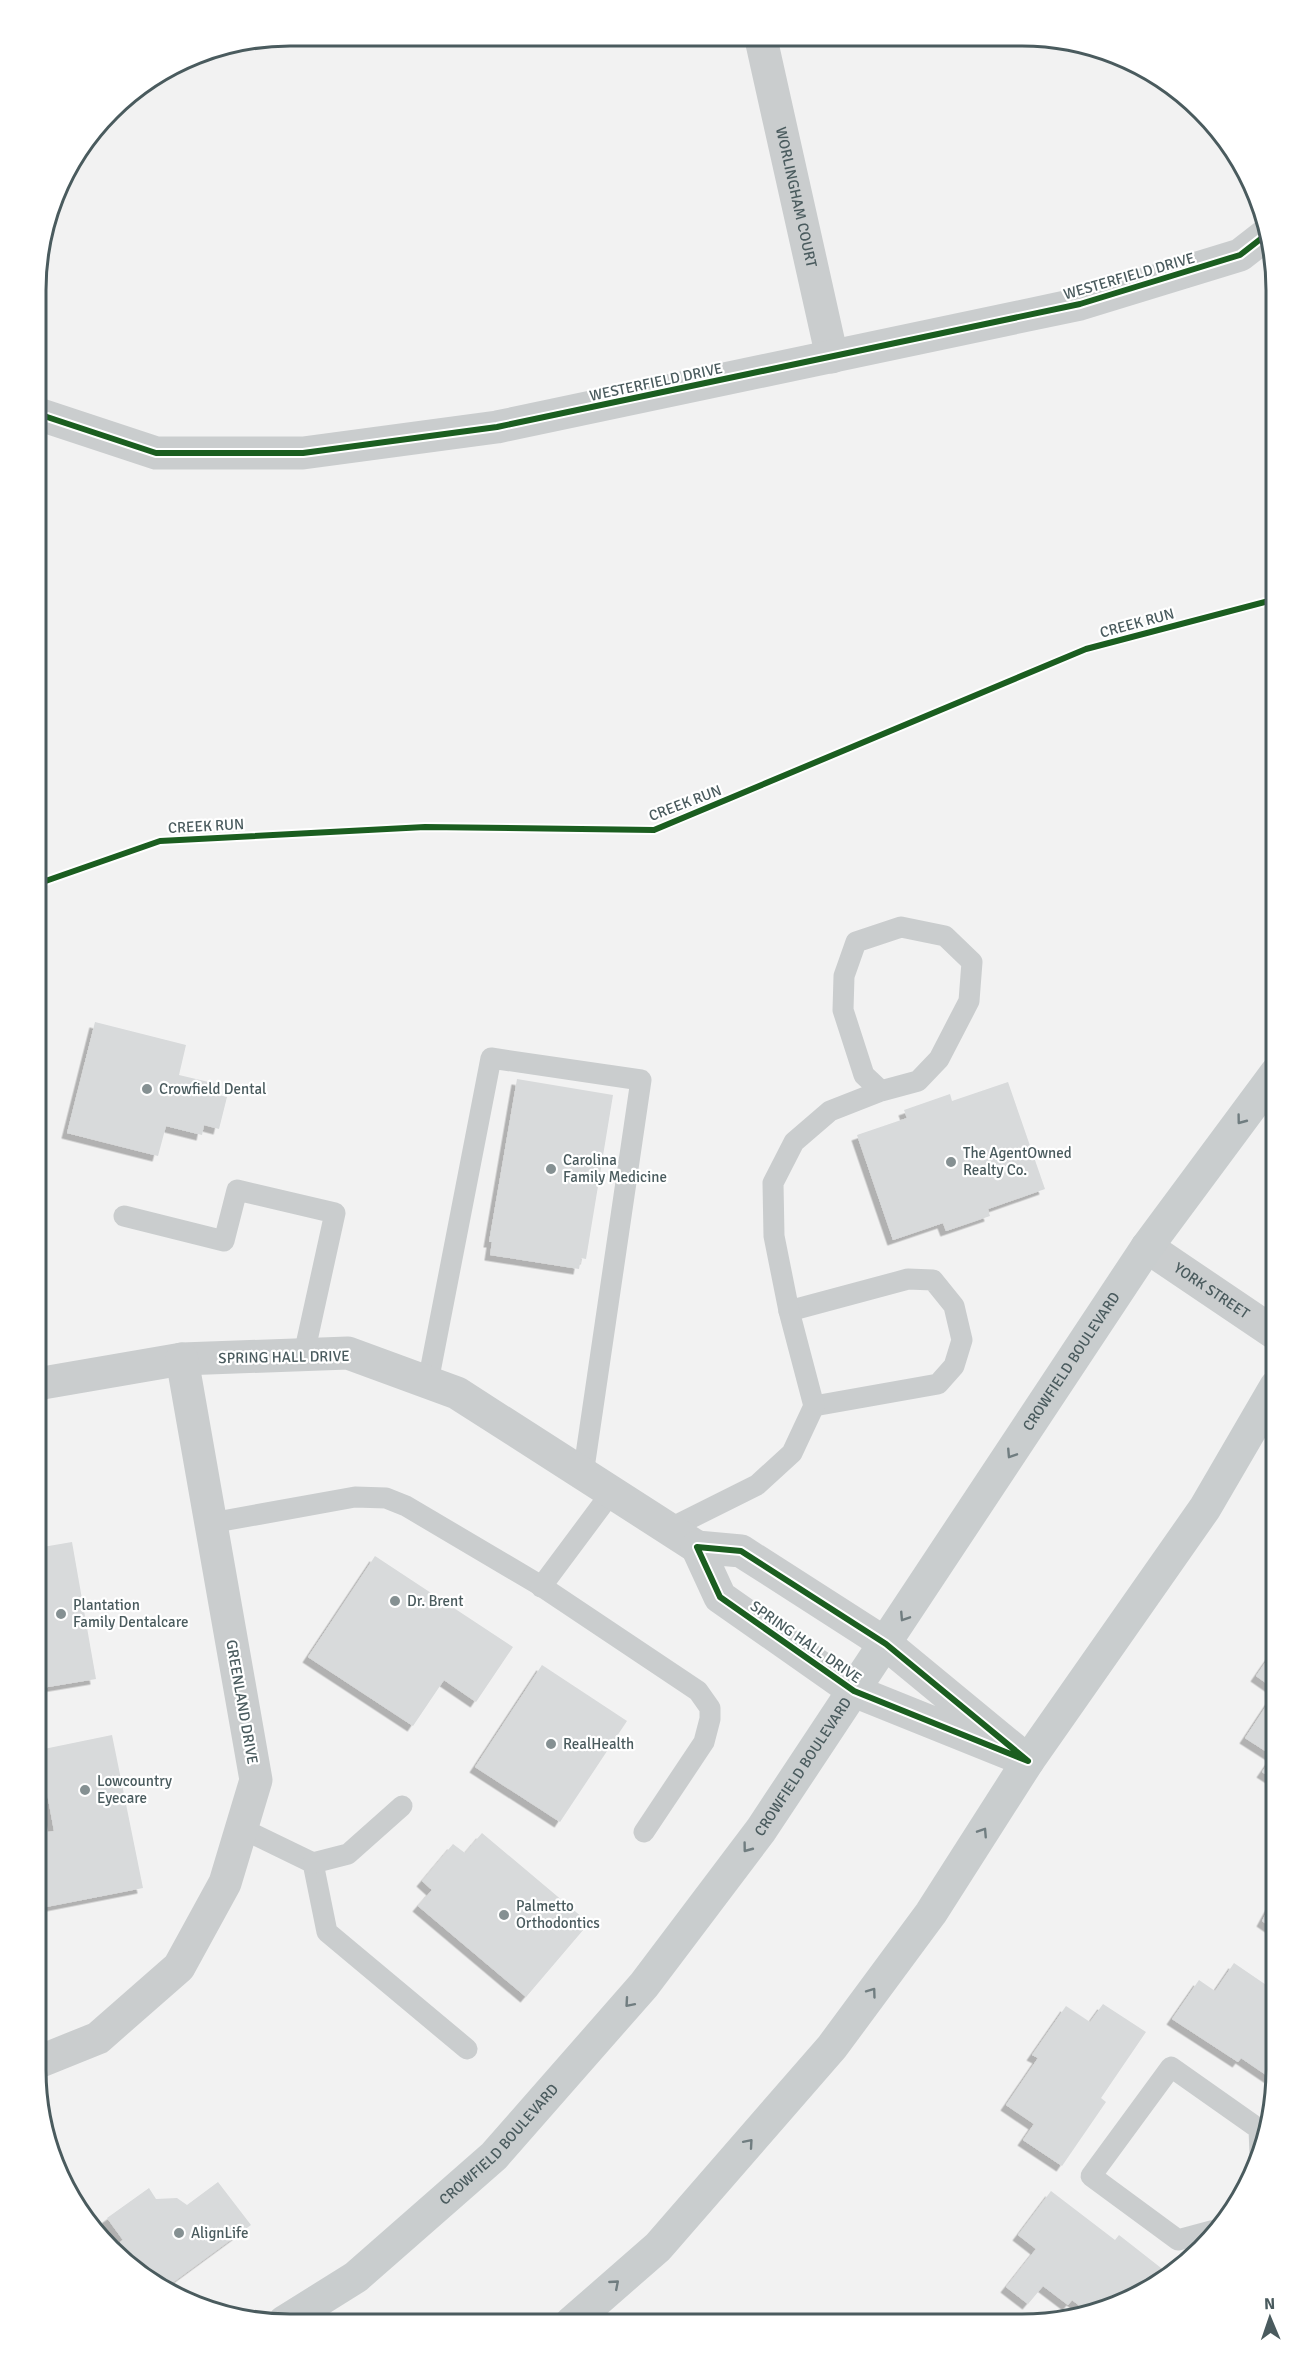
<svg xmlns="http://www.w3.org/2000/svg" width="1312" height="2360" viewBox="0 0 1312 2360" font-family="Signika,sans-serif">
  <style>
    .building { fill: #d8dadb; filter: url(#shadow) }
    .lines { fill: none; stroke-linecap: round; stroke-linejoin: round }
    .service { stroke: #cacdce; stroke-width: 21 }
    .minor { stroke: #cacdce; stroke-width: 33 }
    .secondary { stroke: #c9cdce; stroke-width: 33 }
    .cycleway-casing { stroke: #fff; stroke-width: 10 }
    .cycleway { stroke: #1b5e20; stroke-width: 6 }
    .oneway { stroke: #707d80 }
    .poi-dot { fill: #859092; stroke: #fff; stroke-width: 2 }
    .labels { text-anchor: middle; stroke-width: 4.5; stroke-linejoin: round; paint-order: stroke }
    .street-label { font-size: 15px; fill: #4a5b5e; stroke: #fff }
    .poi-label { font-size: 15px; fill: #4a5b5e; stroke: #fff; text-anchor: start }
    .rim { fill: none; stroke: #4a5b5e; stroke-width: 3 }
  </style>
  <defs>
    <filter id="shadow"><feDropShadow dx="-5.5" dy="5.5" stdDeviation="0" flood-color="#0004"/></filter>
  </defs>
  <rect width="100%" height="100%" fill="#f2f2f2"/>
  <g class="building">
    <path d="M 95,1022 L 186,1045 L 179,1075 L 217,1084 L 214,1094 L 227,1097 L 219,1129 L 204,1125 L 202,1135 L 166,1126 L 158,1156 L 67,1133 Z"/>
    <path d="M 517,1079 L 613,1095 L 586,1259 L 581,1258 L 579,1269 L 490,1255 L 492,1242 L 489,1242 Z"/>
    <path d="M 1008,1082 L 1045,1189 L 988,1209 L 990,1216 L 946,1231 L 943,1223 L 893,1240 L 857,1135 L 907,1118 L 904,1110 L 950,1094 L 952,1101 Z"/>
    <path d="M 72,1542 L 96,1679 L 36,1689 L 37,1548 Z"/>
    <path d="M 375,1556 L 513,1647 L 476,1702 L 444,1680 L 413,1726 L 308,1657 Z"/>
    <path d="M 1276,1647 L 1276,1690 L 1256,1676 Z"/>
    <path d="M 542,1665 L 627,1721 L 560,1822 L 475,1767 Z"/>
    <path d="M 1276,1691 L 1276,1781 L 1262,1772 L 1273,1756 L 1245,1738 Z"/>
    <path d="M 112,1735 L 143,1888 L 36,1909 L 36,1834 L 54,1831 L 39,1750 Z"/>
    <path d="M 482,1833 L 589,1923 L 526,1997 L 418,1906 L 432,1890 L 422,1881 L 453,1844 L 465,1853 Z"/>
    <path d="M 1275,1897 L 1275,1930 L 1262,1921 Z"/>
    <path d="M 1234,1963 L 1275,1991 L 1275,2081 L 1241,2058 L 1238,2062 L 1172,2019 L 1199,1980 L 1215,1991 Z"/>
    <path d="M 1103,2004 L 1146,2032 L 1101,2098 L 1106,2102 L 1062,2166 L 1023,2140 L 1034,2124 L 1006,2105 L 1038,2058 L 1032,2055 L 1066,2006 L 1090,2022 Z"/>
    <path d="M 218,2182 L 251,2225 L 164,2289 L 145,2276 L 120,2242 L 123,2240 L 107,2218 L 149,2188 L 156,2199 L 177,2198 L 187,2205 Z"/>
    <path d="M 1051,2191 L 1115,2240 L 1119,2235 L 1170,2275 L 1163,2281 L 1104,2310 L 1089,2313 L 1072,2300 L 1068,2305 L 1043,2286 L 1028,2304 L 1006,2287 L 1036,2249 L 1018,2235 Z"/>
  </g>
  <g class="lines">
    <g class="service">
      <path d="M 124,1216 L 224,1241 L 237,1190 L 335,1213 L 304,1354"/>
      <path d="M 789,1311 L 908,1279 L 933,1280 L 954,1306 L 962,1340 L 954,1366 L 938,1384 L 814,1406"/>
      <path d="M 428,1382 L 491,1058 L 641,1080 L 583,1475"/>
      <path d="M 211,1523 L 355,1497 L 386,1498 L 406,1506 L 538,1584 L 698,1691 L 710,1708 L 710,1719 L 704,1742 L 644,1832"/>
      <path d="M 669,1529 L 757,1485 L 792,1453 L 814,1406 L 789,1311 L 774,1236 L 773,1183 L 794,1142 L 830,1111 L 881,1091 L 918,1081 L 939,1059 L 969,1001 L 972,962 L 945,936 L 901,927 L 856,942 L 844,976 L 843,1010 L 864,1075 L 881,1091"/>
      <path d="M 541,1587 L 611,1493"/>
      <path d="M 241,1828 L 313,1863 L 327,1932 L 467,2049"/>
      <path d="M 313,1863 L 348,1854 L 402,1806"/>
      <path d="M 1219,2229 L 1178,2240 L 1091,2176 L 1171,2067 L 1259,2129 L 1260,2154"/>
    </g>
    <g class="minor">
      <path id="s1" d="M 761,39 L 832,357"/>
      <path d="M 38,414 L 156,453 L 303,453 L 497,427 L 1080,304 L 1240,255 L 1267,234"/>
      <path id="s2" d="M 1147,1247 L 1276,1334"/>
      <path d="M 37,1384 L 182,1359 L 348,1353 L 457,1393 L 697,1547"/>
      <path d="M 697,1547 L 741,1551 L 886,1644 L 1028,1761 L 854,1691 L 720,1597 Z"/>
      <path d="M 36,2063 L 98,2038 L 179,1967 L 225,1883 L 256,1780 L 182,1359"/>
    </g>
    <g class="secondary">
      <path id="s3" d="M 284,2322 L 356,2277 L 494,2156 L 644,1985 L 761,1830 L 1147,1247 L 1276,1073"/>
      <path d="M 571,2323 L 658,2247 L 832,2047 L 931,1913 L 1028,1761 L 1205,1508 L 1276,1386"/>
    </g>
    <defs>
      <g id="cycleway">
        <path d="M 38,414 L 156,453 L 303,453 L 497,427 L 1080,304 L 1240,255 L 1267,234"/>
        <path d="M 37,884 L 160,841 L 425,827 L 654,830 L 1086,649 L 1276,599"/>
        <path d="M 697,1547 L 741,1551 L 886,1644 L 1028,1761 L 854,1691 L 720,1597 Z"/>
      </g>
    </defs>
    <use href="#cycleway" class="cycleway-casing"/>
    <use href="#cycleway" class="cycleway"/>
  </g>
  <defs><path id="oneway-chevron" d="M-2-3.5L2.5 0L-2 3.5" fill="none" stroke-width="1.6" stroke-linecap="round" stroke-linejoin="round" transform="scale(1.5)"/></defs>
  <g class="oneway">
    <use href="#oneway-chevron" transform="translate(1241 1120) rotate(127)"/>
    <use href="#oneway-chevron" transform="translate(1011 1454) rotate(123)"/>
    <use href="#oneway-chevron" transform="translate(904 1617) rotate(123)"/>
    <use href="#oneway-chevron" transform="translate(983 1832) rotate(-57)"/>
    <use href="#oneway-chevron" transform="translate(747 1848) rotate(127)"/>
    <use href="#oneway-chevron" transform="translate(872 1992) rotate(-54)"/>
    <use href="#oneway-chevron" transform="translate(629 2003) rotate(131)"/>
    <use href="#oneway-chevron" transform="translate(749 2143) rotate(-49)"/>
    <use href="#oneway-chevron" transform="translate(615 2284) rotate(-41)"/>
  </g>
  <g class="poi-dot">
    <circle cx="147" cy="1089" r="6"/>
    <circle cx="951" cy="1162" r="6"/>
    <circle cx="551" cy="1169" r="6"/>
    <circle cx="395" cy="1601" r="6"/>
    <circle cx="61" cy="1614" r="6"/>
    <circle cx="551" cy="1744" r="6"/>
    <circle cx="85" cy="1790" r="6"/>
    <circle cx="504" cy="1915" r="6"/>
    <circle cx="179" cy="2233" r="6"/>
  </g>
  <g class="labels">
    <g class="street-label">
      <text dy="5" stroke="none"><textPath href="#s1" startOffset="162">WORLINGHAM COURT</textPath></text>
      <text transform="translate(1129 276) rotate(-16)" y="5">WESTERFIELD DRIVE</text>
      <text transform="translate(656 382) rotate(-12)" y="5">WESTERFIELD DRIVE</text>
      <text transform="translate(1137 623) rotate(-15)" y="5">CREEK RUN</text>
      <text transform="translate(685 803) rotate(-21)" y="5">CREEK RUN</text>
      <text transform="translate(206 826) rotate(-3)" y="5">CREEK RUN</text>
      <text dy="5" stroke="none"><textPath href="#s2" startOffset="78">YORK STREET</textPath></text>
      <text transform="translate(284 1357) rotate(-1)" y="5">SPRING HALL DRIVE</text>
      <text dy="5" stroke="none"><textPath href="#s3" startOffset="1252">CROWFIELD BOULEVARD</textPath></text>
      <text transform="translate(806 1642) rotate(35)" y="5">SPRING HALL DRIVE</text>
      <text transform="translate(242 1702) rotate(80)" y="5">GREENLAND DRIVE</text>
      <text dy="5" stroke="none"><textPath href="#s3" startOffset="766">CROWFIELD BOULEVARD</textPath></text>
      <text dy="5" stroke="none"><textPath href="#s3" startOffset="280">CROWFIELD BOULEVARD</textPath></text>
    </g>
    <g class="poi-label">
      <text x="159" y="1094">Crowfield Dental</text>
      <text x="963" y="1158">The AgentOwned<tspan x="963" dy="17">Realty Co.</tspan></text>
      <text x="563" y="1165">Carolina<tspan x="563" dy="17">Family Medicine</tspan></text>
      <text x="407" y="1606">Dr. Brent</text>
      <text x="73" y="1610">Plantation<tspan x="73" dy="17">Family Dentalcare</tspan></text>
      <text x="563" y="1749">RealHealth</text>
      <text x="97" y="1786">Lowcountry<tspan x="97" dy="17">Eyecare</tspan></text>
      <text x="516" y="1911">Palmetto<tspan x="516" dy="17">Orthodontics</tspan></text>
      <text x="191" y="2238">AlignLife</text>
    </g>
  </g>
  <path d="M0 0H1312V2360H0ZM290 46H1022A244 244 0 0 1 1266 290V2070A244 244 0 0 1 1022 2314H290A244 244 0 0 1 46 2070V290A244 244 0 0 1 290 46Z" fill="#fff" fill-rule="evenodd"/>
  <path class="rim" d="M290 46H1022A244 244 0 0 1 1266 290V2070A244 244 0 0 1 1022 2314H290A244 244 0 0 1 46 2070V290A244 244 0 0 1 290 46Z"/>
  <g transform="translate(1270 2318) rotate(358)" stroke="#ffffff" stroke-width="4.5" paint-order="stroke">
  <path d="M0-4.5L10 22L0 15L-10 22Z" fill="#4a5b5e"/>
  <text y="-9" font-size="16" font-weight="bold" text-anchor="middle" fill="#4a5b5e">N</text>
  </g>
</svg>
